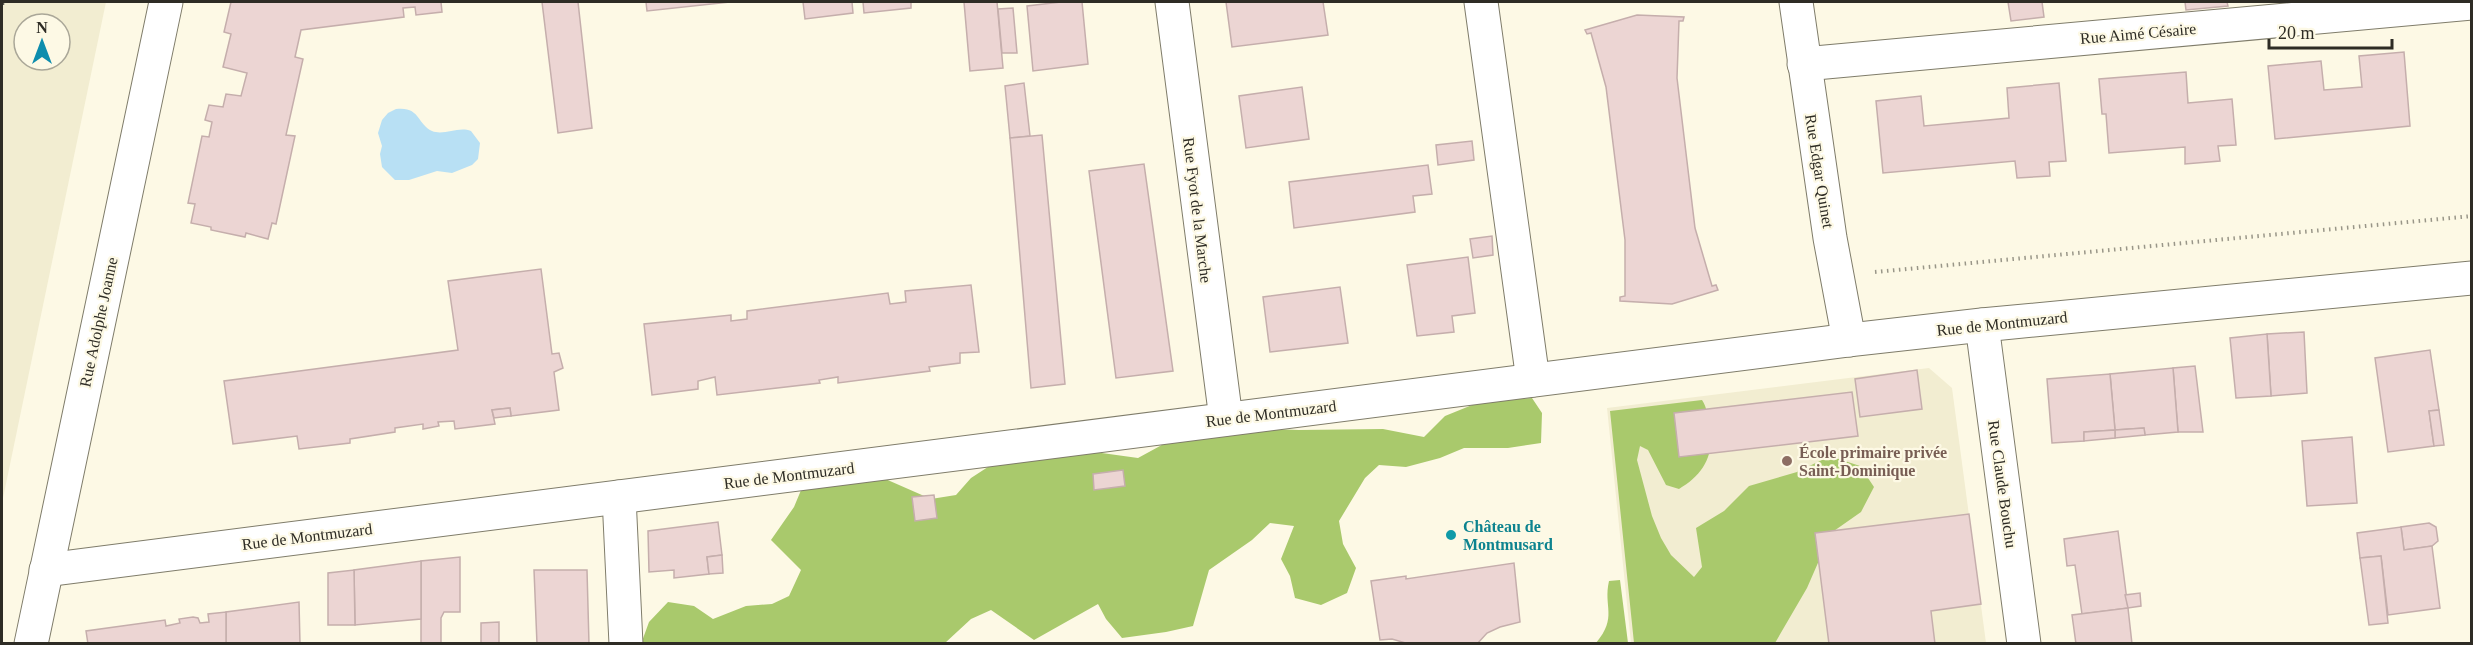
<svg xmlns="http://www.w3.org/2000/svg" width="2473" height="645" viewBox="0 0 2473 645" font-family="Georgia,serif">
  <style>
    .built { fill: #f2edd1; fill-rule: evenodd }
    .forest { fill: #a9c96c }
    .water { fill: #b8e0f4 }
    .building { fill: #ecd5d3; stroke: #c5aeac; stroke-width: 1.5 }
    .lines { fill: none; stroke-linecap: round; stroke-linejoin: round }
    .street-casing { stroke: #7f7c6a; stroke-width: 35 }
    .path { stroke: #999688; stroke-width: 4; stroke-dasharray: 1.5 4.5; stroke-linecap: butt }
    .street { stroke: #fff; stroke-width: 33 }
    .rail { stroke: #5f5c52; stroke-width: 4.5; stroke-dasharray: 3 6; stroke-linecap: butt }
    .education-dot { fill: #8d6e63; stroke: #fdf9e5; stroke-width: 2 }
    .culture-dot { fill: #0f9aa8; stroke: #fdf9e5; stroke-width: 2 }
    .labels { text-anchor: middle; stroke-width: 4.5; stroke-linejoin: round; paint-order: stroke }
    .street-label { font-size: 16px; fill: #2e2c25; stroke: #fdf9e5 }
    .education-label { font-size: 16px; font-weight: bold; fill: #785e54; stroke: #fdf9e5; text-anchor: start }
    .culture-label { font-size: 16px; font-weight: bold; fill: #0d838f; stroke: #fdf9e5; text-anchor: start }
  </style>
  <rect width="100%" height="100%" fill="#fdf9e5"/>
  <g class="built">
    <path d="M 2,2 L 106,2 L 2,503 ZM 24,24 L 60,24 L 60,60 L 24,60 Z"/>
    <path d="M 1929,368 L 1952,388 L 1986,643 L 1631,643 L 1607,408 Z"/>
  </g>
  <g class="forest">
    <path d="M 1532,398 L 1542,413 L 1541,443 L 1508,448 L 1464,448 L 1440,458 L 1406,467 L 1379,465 L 1365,478 L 1339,521 L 1343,544 L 1356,568 L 1347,593 L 1321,605 L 1295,598 L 1290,576 L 1281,559 L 1294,526 L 1270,523 L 1252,540 L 1209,570 L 1193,626 L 1166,632 L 1122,638 L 1106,619 L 1098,604 L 1034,640 L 991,610 L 971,619 L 945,643 L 641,644 L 649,622 L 668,602 L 694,606 L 713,619 L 746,606 L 772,604 L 789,596 L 801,570 L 771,540 L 794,507 L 804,483 L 858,467 L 931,499 L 956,495 L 971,478 L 991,465 L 1080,450 L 1138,458 L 1171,440 L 1241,428 L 1299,430 L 1383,429 L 1424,437 L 1445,416 L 1482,401 Z"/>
    <path d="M 1702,400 C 1707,407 1707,415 1709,422 C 1716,452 1705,474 1679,489 L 1666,485 L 1648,450 L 1640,446 L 1637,460 L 1652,516 L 1661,538 L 1671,555 L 1694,577 L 1702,567 L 1696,528 L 1724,511 L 1749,486 L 1797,472 L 1830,456 L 1860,466 L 1874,487 L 1861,512 L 1831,533 L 1807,588 L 1775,643 L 1634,643 L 1610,411 Z"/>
    <path d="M 1620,580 L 1628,643 L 1596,643 C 1618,617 1603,607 1609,581 Z"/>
  </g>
  <path class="water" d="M 396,109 C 420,106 417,124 432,131 C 444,136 458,126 471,131 L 480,143 L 478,159 L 472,165 L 452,173 L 437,171 L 409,180 L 395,180 L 382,167 L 380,154 L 382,146 L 378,133 L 382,120 L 388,113 Z"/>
  <g class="building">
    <path d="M 231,2 L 441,2 L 442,12 L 416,15 L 415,7 L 403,8 L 404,17 L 301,30 L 295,57 L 303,59 L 286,135 L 295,136 L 276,224 L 272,223 L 268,239 L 246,233 L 245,237 L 211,230 L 211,227 L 191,223 L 195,204 L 188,203 L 202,136 L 209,137 L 212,122 L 205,120 L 209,105 L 223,107 L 226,94 L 241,96 L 247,73 L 223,67 L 231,34 L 224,32 Z"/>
    <path d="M 542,2 L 578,2 L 592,128 L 558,133 Z"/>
    <path d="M 646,2 L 730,2 L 647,11 Z"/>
    <path d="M 803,2 L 852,2 L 853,13 L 805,19 Z"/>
    <path d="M 863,2 L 911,2 L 911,8 L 864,13 Z"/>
    <path d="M 964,2 L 997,2 L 1003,68 L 970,71 Z"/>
    <path d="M 1061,2 L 1082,2 L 1088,64 L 1033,71 L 1027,6 Z"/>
    <path d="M 1226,2 L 1323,2 L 1328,35 L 1232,47 Z"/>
    <path d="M 2008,2 L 2042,2 L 2044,17 L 2011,21 Z"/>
    <path d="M 2185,2 L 2227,2 L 2228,6 L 2186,10 Z"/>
    <path d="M 1013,8 L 1017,53 L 1002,53 L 998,9 Z"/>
    <path d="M 1637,15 L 1684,17 L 1683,21 L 1679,21 L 1677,78 L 1695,228 L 1712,286 L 1716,285 L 1718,290 L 1672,304 L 1620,301 L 1620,297 L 1625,296 L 1625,240 L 1606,87 L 1591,33 L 1587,34 L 1585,30 Z"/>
    <path d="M 2404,52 L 2410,126 L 2275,139 L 2268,66 L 2321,61 L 2324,90 L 2362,87 L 2359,56 Z"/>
    <path d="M 2186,72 L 2188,103 L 2232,99 L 2236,145 L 2218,146 L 2220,161 L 2185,164 L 2185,147 L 2109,153 L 2106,114 L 2102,114 L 2099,79 Z"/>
    <path d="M 1024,83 L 1030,136 L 1010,138 L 1005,86 Z"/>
    <path d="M 2059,83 L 2066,161 L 2049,162 L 2050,176 L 2017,178 L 2015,161 L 1883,173 L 1876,101 L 1921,96 L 1924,126 L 2009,118 L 2007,88 Z"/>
    <path d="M 1302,87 L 1309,139 L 1246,148 L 1239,96 Z"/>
    <path d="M 1042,135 L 1065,384 L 1031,388 L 1010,138 Z"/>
    <path d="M 1472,141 L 1474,160 L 1438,165 L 1436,145 Z"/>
    <path d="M 1144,164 L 1173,371 L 1116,378 L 1089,171 Z"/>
    <path d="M 1428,165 L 1432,194 L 1413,196 L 1415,212 L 1294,228 L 1289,182 Z"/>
    <path d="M 1492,236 L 1493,255 L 1473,258 L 1470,239 Z"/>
    <path d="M 1468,257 L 1475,313 L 1452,316 L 1454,332 L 1417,336 L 1407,265 Z"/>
    <path d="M 541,269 L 552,354 L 559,353 L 563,368 L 554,372 L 559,410 L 511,416 L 510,408 L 492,410 L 495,424 L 455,429 L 454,421 L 438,422 L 439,426 L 423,429 L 423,424 L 395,428 L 395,432 L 350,439 L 350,443 L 299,449 L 297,436 L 233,444 L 224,381 L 458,350 L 448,281 Z"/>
    <path d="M 971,285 L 979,352 L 960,353 L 960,363 L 929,367 L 930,371 L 838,383 L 838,377 L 819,380 L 820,383 L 717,395 L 715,377 L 698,381 L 698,389 L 652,395 L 644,324 L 731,315 L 731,321 L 747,319 L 747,311 L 888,293 L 890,304 L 906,302 L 905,291 Z"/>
    <path d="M 1340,287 L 1348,343 L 1270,352 L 1263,297 Z"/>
    <path d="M 2304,332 L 2307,393 L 2271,396 L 2267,334 Z"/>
    <path d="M 2267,334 L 2271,396 L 2236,398 L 2230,338 Z"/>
    <path d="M 2430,350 L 2439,410 L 2429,411 L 2434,446 L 2388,452 L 2375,358 Z"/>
    <path d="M 2195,366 L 2203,432 L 2178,432 L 2173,368 Z"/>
    <path d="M 2173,368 L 2178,432 L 2145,435 L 2144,428 L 2115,430 L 2110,374 Z"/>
    <path d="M 1917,370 L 1922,409 L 1860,417 L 1855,379 Z"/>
    <path d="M 2110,374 L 2115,430 L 2084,432 L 2084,441 L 2052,443 L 2047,379 Z"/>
    <path d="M 1852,392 L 1858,436 L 1679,457 L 1674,413 Z"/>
    <path d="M 510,408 L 511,416 L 494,418 L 492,410 Z"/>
    <path d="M 2439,410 L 2444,445 L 2434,446 L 2429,411 Z"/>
    <path d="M 2144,428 L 2145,435 L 2115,438 L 2115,430 Z"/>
    <path d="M 2115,430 L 2115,438 L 2084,441 L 2084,432 Z"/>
    <path d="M 2352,437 L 2357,503 L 2307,506 L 2302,441 Z"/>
    <path d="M 1123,470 L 1125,486 L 1094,490 L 1093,474 Z"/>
    <path d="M 934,495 L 937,518 L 915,521 L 912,497 Z"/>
    <path d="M 1969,514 L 1981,604 L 1931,611 L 1935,644 L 1829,644 L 1815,533 Z"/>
    <path d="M 718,522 L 722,555 L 707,557 L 709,574 L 674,578 L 674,570 L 649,572 L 648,531 Z"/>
    <path d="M 2429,523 L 2436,527 L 2438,541 L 2432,546 L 2404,550 L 2401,527 Z"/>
    <path d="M 2401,527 L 2404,550 L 2432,546 L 2440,608 L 2388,615 L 2381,556 L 2360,558 L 2357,533 Z"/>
    <path d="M 2118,531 L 2128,608 L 2082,614 L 2075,565 L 2067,566 L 2064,539 Z"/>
    <path d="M 722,555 L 723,573 L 709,574 L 707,557 Z"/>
    <path d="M 2381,556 L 2388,623 L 2369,625 L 2360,558 Z"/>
    <path d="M 460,557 L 460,612 L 444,612 L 441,618 L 441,644 L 421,644 L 421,561 Z"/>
    <path d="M 421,561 L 421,619 L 355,625 L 354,570 Z"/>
    <path d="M 1514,563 L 1520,622 L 1500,627 L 1487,633 L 1477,644 L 1409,644 L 1392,639 L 1380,640 L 1371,581 L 1406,576 L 1406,579 Z"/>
    <path d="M 354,570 L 355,625 L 328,625 L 328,573 Z"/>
    <path d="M 534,570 L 587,570 L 589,644 L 537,644 Z"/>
    <path d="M 2140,593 L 2141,606 L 2128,608 L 2125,595 Z"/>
    <path d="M 299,602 L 300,644 L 226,644 L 226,612 Z"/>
    <path d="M 2128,608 L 2132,644 L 2076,644 L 2072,615 Z"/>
    <path d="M 226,612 L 226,644 L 88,644 L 86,631 L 165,620 L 166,626 L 180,623 L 179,619 L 193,617 L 198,618 L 200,623 L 209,622 L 208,614 Z"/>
    <path d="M 499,622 L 499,644 L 481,644 L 481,623 Z"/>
  </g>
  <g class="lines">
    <defs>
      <g id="street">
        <path d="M 1172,2 L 1226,419"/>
        <path d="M 1481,2 L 1533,380"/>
        <path d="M 1796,2 L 1830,238 L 1849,340"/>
        <path d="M 1804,64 L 2472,3"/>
        <path d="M 1982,325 L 2024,644"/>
        <path d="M 619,497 L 626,644"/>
        <path d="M 46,570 L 1849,340 L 1982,325 L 2472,278"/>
        <path d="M 31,644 L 166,2"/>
      </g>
    </defs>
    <use href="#street" class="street-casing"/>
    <path class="path" d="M 1875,272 L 2472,216"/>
    <use href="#street" class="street"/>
    <path class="rail" d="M 2,5 L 2,2"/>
  </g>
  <circle class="education-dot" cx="1787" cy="461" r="6"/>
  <circle class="culture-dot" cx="1451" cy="535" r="6"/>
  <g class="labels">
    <g class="street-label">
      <text transform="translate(2138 33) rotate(-5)" y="6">Rue Aimé Césaire</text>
      <text transform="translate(1820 171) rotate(81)" y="6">Rue Edgar Quinet</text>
      <text transform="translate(1198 210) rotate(83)" y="6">Rue Fyot de la Marche</text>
      <text transform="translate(98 322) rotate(-78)" y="6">Rue Adolphe Joanne</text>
      <text transform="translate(2002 323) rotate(-6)" y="6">Rue de Montmuzard</text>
      <text transform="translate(1271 413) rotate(-7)" y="6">Rue de Montmuzard</text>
      <text transform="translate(789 475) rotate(-7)" y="6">Rue de Montmuzard</text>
      <text transform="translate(2003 484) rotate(82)" y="6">Rue Claude Bouchu</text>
      <text transform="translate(307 536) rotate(-7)" y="6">Rue de Montmuzard</text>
    </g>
    <g class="education-label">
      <text x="1799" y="458">École primaire privée<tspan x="1799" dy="18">Saint-Dominique</tspan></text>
    </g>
    <g class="culture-label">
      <text x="1463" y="532">Château de<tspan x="1463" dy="18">Montmusard</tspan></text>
    </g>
  </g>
  <rect width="2473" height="645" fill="none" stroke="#2e2c25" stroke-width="6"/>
  <g transform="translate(42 42)"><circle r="28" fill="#fdf9e5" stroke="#aaa798" stroke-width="1.5"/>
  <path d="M0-4.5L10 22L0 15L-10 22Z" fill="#0d8dad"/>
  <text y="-9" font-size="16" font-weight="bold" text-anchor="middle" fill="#2e2c25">N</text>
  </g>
  <path d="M2269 39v9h123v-9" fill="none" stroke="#2e2c25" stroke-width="3"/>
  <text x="2278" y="39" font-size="18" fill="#2e2c25" stroke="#fdf9e5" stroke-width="4.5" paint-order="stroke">20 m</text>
</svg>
